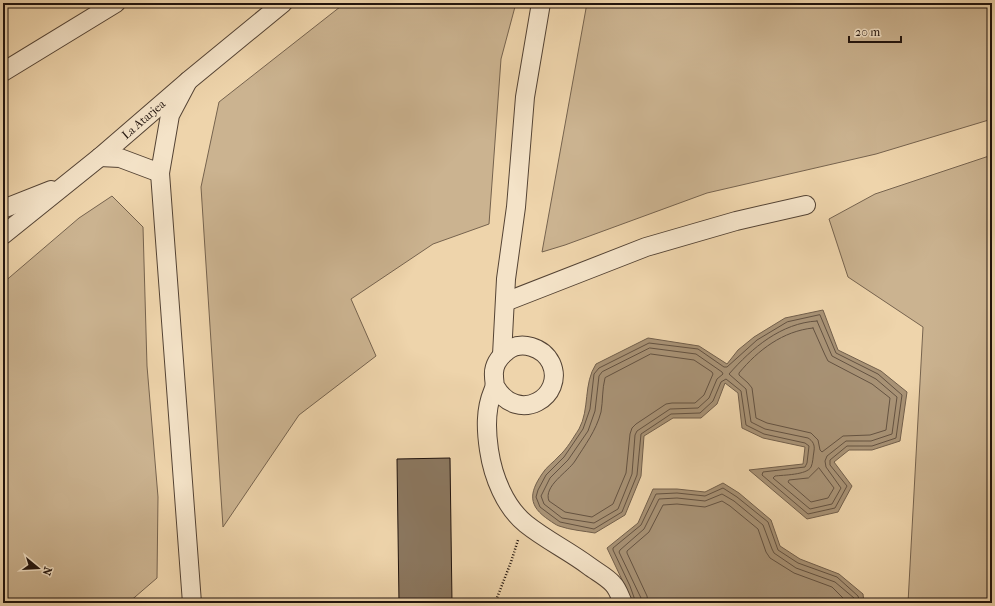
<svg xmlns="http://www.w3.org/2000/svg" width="995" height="606" viewBox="0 0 995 606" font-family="'IM FELL French Canon',serif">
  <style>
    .green { fill: #cbb390; stroke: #76634e }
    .water { fill: #a89275; stroke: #725f4b }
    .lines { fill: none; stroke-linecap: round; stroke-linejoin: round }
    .shore { stroke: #645241; stroke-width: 1 }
    .building { fill: #8b775f; stroke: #20130d }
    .minor-casing { stroke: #544334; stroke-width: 20 }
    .path { stroke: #20130d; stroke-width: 2.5; stroke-dasharray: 1 2; stroke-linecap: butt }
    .minor { stroke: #f4e3c8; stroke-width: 18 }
    .labels { text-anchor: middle; stroke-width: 3; stroke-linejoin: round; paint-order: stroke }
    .street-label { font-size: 12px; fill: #20130d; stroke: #f4e3c8 }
  </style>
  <rect width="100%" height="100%" fill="#eed4ab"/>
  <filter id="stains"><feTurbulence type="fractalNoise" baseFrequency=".005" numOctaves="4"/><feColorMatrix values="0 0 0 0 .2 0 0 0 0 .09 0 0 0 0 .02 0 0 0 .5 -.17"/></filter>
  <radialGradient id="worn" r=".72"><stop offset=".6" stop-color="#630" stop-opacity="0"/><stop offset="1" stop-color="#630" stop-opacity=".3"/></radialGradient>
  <g class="green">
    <path d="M 345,3 L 516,3 L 501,59 L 489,224 L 433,244 L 351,299 L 376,356 L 299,415 L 223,527 L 201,187 L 219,102 Z"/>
    <path d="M 587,3 L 984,3 L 992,14 L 992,119 L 876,154 L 707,193 L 565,245 L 542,252 Z"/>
    <path d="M 992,155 L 992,603 L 908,603 L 923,327 L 848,277 L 829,219 L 875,194 Z"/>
    <path d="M 112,196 L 143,227 L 147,366 L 158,497 L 157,578 L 128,603 L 3,603 L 3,283 L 79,218 Z"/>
  </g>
  <g class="water">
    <path d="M 823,310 L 838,350 L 881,371 L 907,392 L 900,441 L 872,450 L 849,450 L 834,462 L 852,486 L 838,512 L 807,519 L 749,470 L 803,464 L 805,447 L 763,438 L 742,428 L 738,393 L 725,383 L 717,404 L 701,418 L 673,418 L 644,436 L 641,476 L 625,515 L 595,533 C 584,531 570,530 559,526 C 556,525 552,522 549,520 C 528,506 529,493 542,474 C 546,467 554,462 559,456 C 567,449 573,438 579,429 C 590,409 583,384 596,364 L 648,338 L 699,346 L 727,364 L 738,350 L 754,337 L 785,318 Z"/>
    <path d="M 723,483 L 739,493 L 771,520 L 780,546 L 800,559 L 839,574 L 863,594 L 864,603 L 633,603 L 607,548 L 638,523 L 653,489 L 677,489 L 705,492 Z"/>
  </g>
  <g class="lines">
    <g class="shore">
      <path d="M 820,315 L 836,353 L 878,374 L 902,395 L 896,438 L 872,446 L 847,446 L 830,460 L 830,465 L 847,486 L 835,508 L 808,514 L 762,475 L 763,472 L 805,467 L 807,463 L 809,446 L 805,443 L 764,434 L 746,425 L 741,391 L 726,379 L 721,382 L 713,401 L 700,413 L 671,414 L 641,434 L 637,475 L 622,512 L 594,529 L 560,522 L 540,507 L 536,497 L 538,490 L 546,475 L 564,457 L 583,429 L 590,409 L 594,374 L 599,368 L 649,343 L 698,349 L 724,367 L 727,367 L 757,340 L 787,322 Z"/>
      <path d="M 817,321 L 832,356 L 876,379 L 897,397 L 892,434 L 871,441 L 846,441 L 827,456 L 825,461 L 826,467 L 841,488 L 832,504 L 810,509 L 773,478 L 775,476 C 783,475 807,475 811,467 C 813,463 813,456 814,451 C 815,445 813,441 808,438 L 765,429 L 751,422 L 746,389 L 729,374 C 752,348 781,323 817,321 Z"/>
      <path d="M 813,328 L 825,355 L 828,361 L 872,384 L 890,398 L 886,430 L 870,435 L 843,436 L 822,452 L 820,450 L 818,440 L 811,433 L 767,423 L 756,418 L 752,388 L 748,383 L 739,375 L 739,373 C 758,350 783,331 813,328 Z"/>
      <path d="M 650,348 L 696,354 L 722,372 L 723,374 L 717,379 L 709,398 L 698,408 L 670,409 L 637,431 L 635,435 L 632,474 L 618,509 L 594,523 L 562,518 L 544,504 L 541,496 L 550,478 L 568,460 L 588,431 L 595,411 L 599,376 L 602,372 Z"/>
      <path d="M 651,354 L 694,360 L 712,372 L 713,374 L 704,395 L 695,403 L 672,403 L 666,404 L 636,424 L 632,428 L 630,434 L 626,473 L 613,504 L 592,517 L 565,512 L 549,501 C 543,486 568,472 575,461 C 585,445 596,431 601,412 C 603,401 602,389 605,378 Z"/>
      <path d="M 819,468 L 834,488 L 828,498 L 811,502 L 788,482 L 789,480 L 808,478 Z"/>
      <path d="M 636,603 L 630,586 L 613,550 L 613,548 L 641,525 L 656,494 L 677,493 L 705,496 L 723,488 L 737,497 L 768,522 L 778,550 L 798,563 L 837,577 L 858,596 L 860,603"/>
      <path d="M 641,603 L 641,598 L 619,552 L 620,550 L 644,529 L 659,499 L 677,498 L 705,501 L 722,494 L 734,501 L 763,525 L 772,549 L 774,553 L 796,568 L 835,582 L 854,598 L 854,603"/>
      <path d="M 648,603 L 647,596 L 627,553 L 627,551 L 649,532 L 663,505 L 677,504 L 705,507 L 722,501 L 730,506 L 758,529 L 766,552 L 770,558 L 794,573 L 832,587 L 848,603"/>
    </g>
  </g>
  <path class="building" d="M 450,458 L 452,603 L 399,603 L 397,459 Z"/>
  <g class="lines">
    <defs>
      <g id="minor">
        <path d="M 3,72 L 116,3"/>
        <path d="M 188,81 L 170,115 L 160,173 L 192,603"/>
        <path d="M 100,157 L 120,158 L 160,173"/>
        <path d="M 3,209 L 51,190"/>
        <path id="s1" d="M 3,235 L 100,157 L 188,81 L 283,3"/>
        <path d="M 505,302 L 646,247 L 736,221 L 806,205"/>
        <path d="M 502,355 L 506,279 L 516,207 L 525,97 L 541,3"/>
        <path d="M 495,386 C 518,426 566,396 551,363 C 543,347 521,340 507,351 C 499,357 493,366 494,376 C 494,382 496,385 493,391 C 485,410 486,430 489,450 C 493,477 505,507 526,524 C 546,540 569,551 589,566 C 597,572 607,577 613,584 C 618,589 620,597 623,603"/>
      </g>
    </defs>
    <use href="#minor" class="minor-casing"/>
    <path class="path" d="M 495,603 L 511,562 L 518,540"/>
    <use href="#minor" class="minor"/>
  </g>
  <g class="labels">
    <g class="street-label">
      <text dy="4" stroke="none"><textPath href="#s1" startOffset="182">La Atarjea</textPath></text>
    </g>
  </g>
  <rect width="995" height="606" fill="none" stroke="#eed4ab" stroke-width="16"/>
  <rect x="4" y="4" width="987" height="598" fill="none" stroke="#20130d" stroke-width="2"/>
  <rect x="8" y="8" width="979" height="590" fill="none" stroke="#20130d"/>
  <g transform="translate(38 568) rotate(108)" stroke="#f4e3c8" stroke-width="3" paint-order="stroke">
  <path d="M0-3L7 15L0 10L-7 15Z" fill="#20130d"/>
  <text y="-6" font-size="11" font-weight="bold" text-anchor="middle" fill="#20130d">N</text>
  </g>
  <path d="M849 36v6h52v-6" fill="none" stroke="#20130d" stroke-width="2"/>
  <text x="855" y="36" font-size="12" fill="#20130d" stroke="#f4e3c8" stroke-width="3" paint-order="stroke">20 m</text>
  <rect width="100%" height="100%" filter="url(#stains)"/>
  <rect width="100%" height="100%" fill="url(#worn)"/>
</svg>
